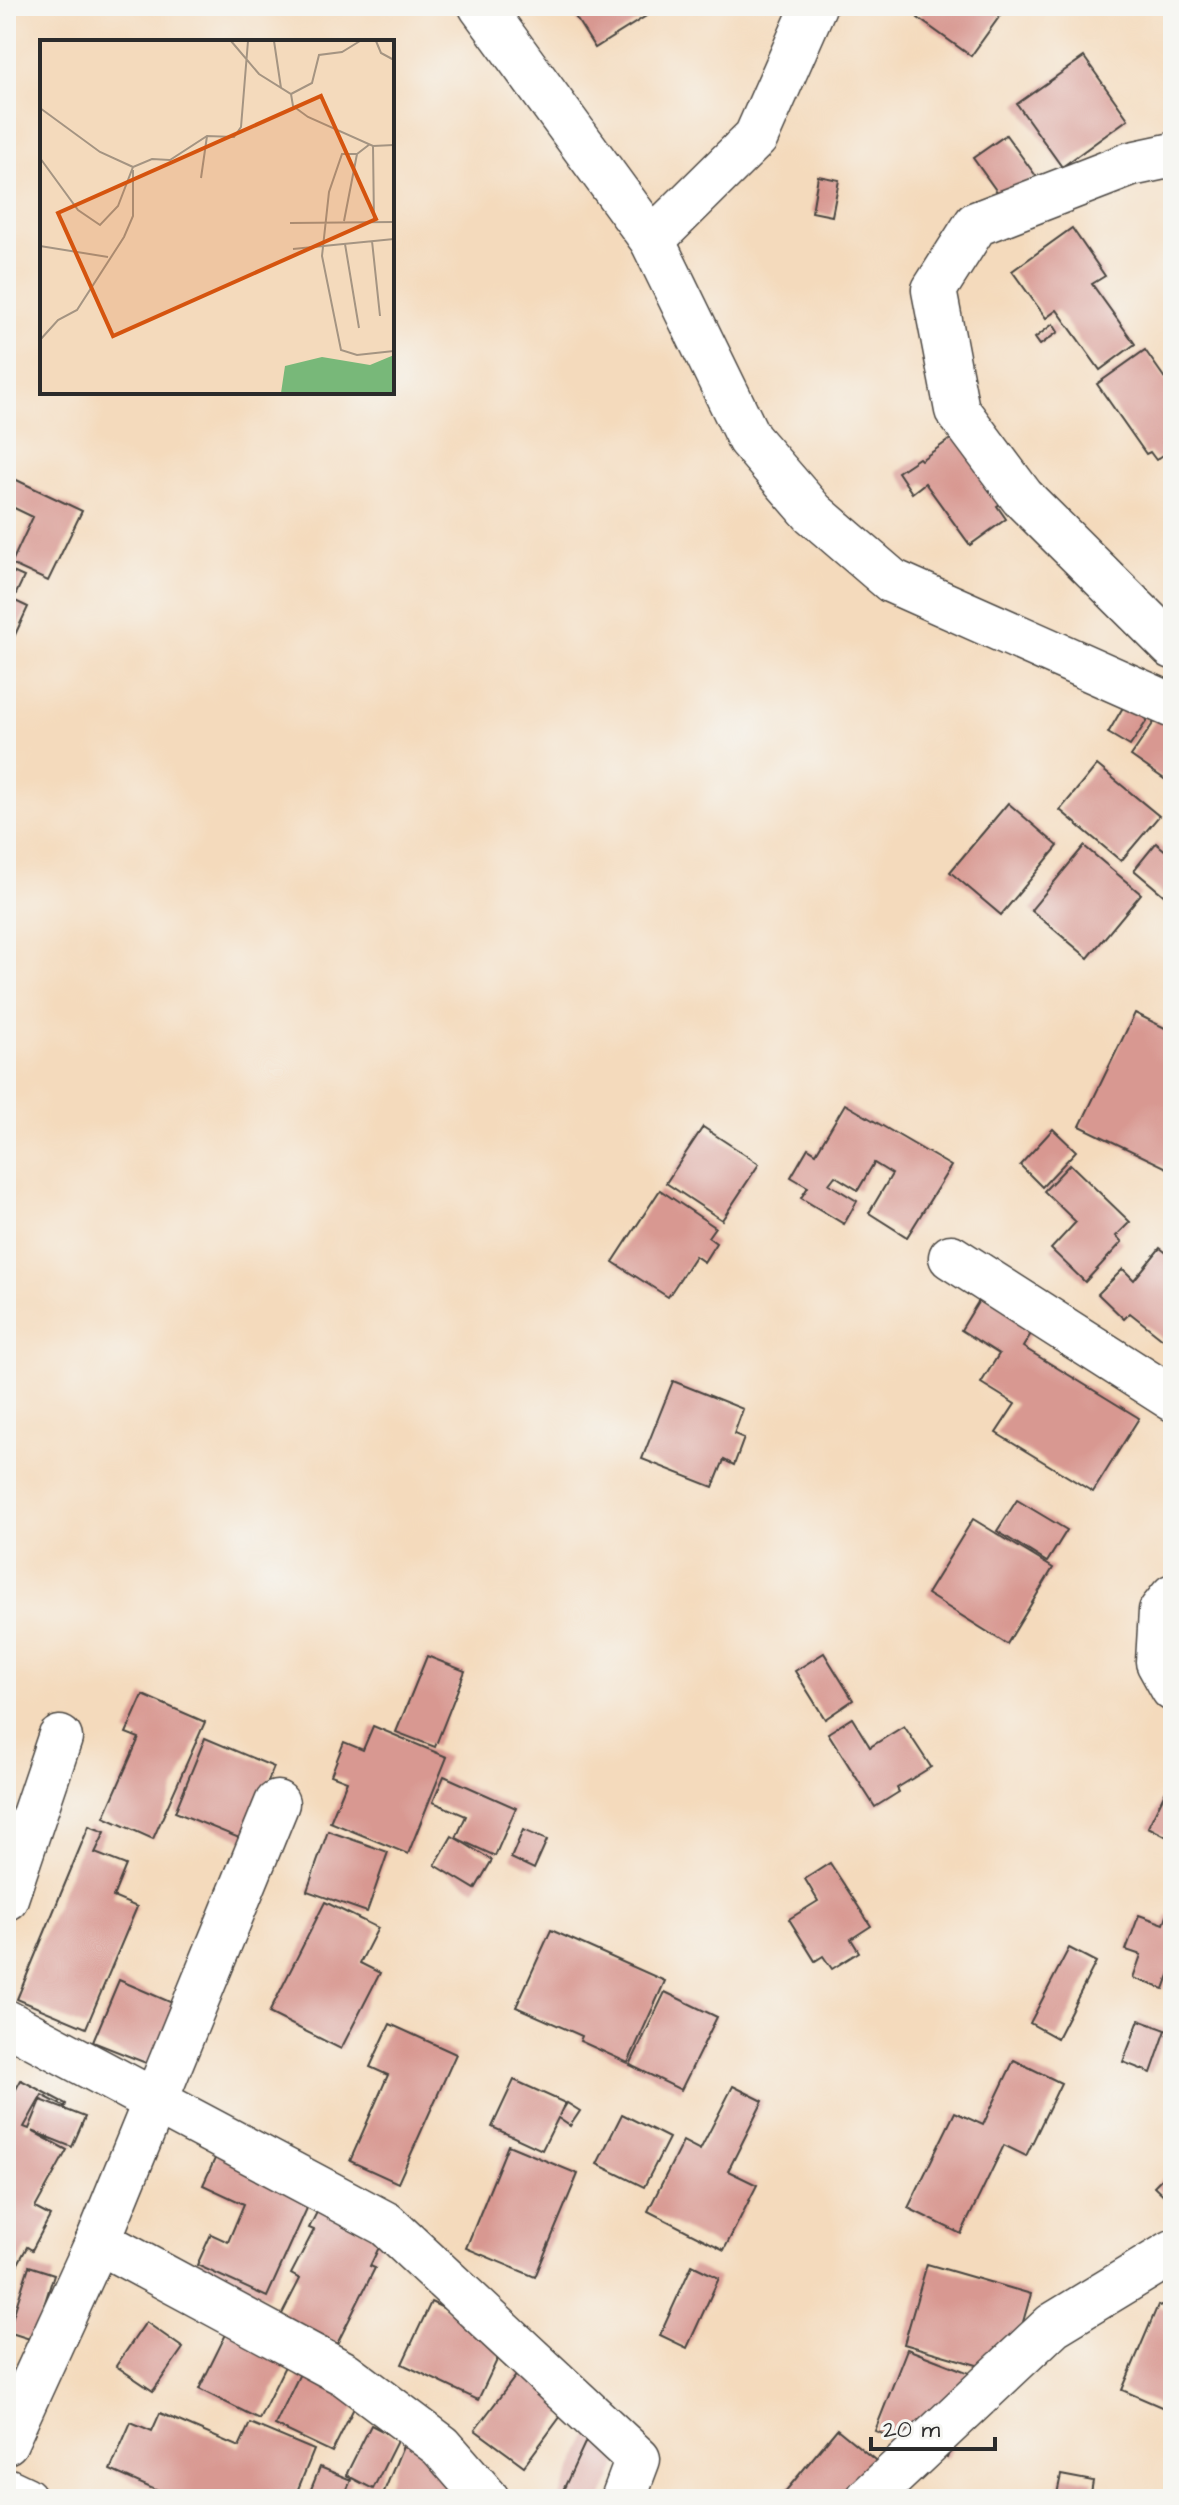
<svg xmlns="http://www.w3.org/2000/svg" width="1179" height="2505" viewBox="0 0 1179 2505" font-family="'Architects Daughter',sans-serif">
  <style>
    .building { fill: #d89891 }
    .lines { fill: none; stroke-linecap: round; stroke-linejoin: round }
    .minor-casing { stroke: #494541; stroke-width: 47 }
    .minor { stroke: #fff; stroke-width: 44 }
    .inset-road { fill: none; stroke: #a49482; stroke-width: 2 }
    .view { fill: #d5540f; fill-opacity: 0.15; stroke: #d5540f; stroke-width: 4 }
    .inset-edge { fill: none; stroke: #2b2b2b; stroke-width: 4 }
  </style>
  <rect width="100%" height="100%" fill="#f6f6f2"/>
  <filter id="ink" filterUnits="userSpaceOnUse"><feTurbulence type="fractalNoise" baseFrequency=".0125" numOctaves="2"/><feDisplacementMap in="SourceGraphic" scale="16" xChannelSelector="R" yChannelSelector="G"/><feConvolveMatrix kernelMatrix="1 2 1 2 8 2 1 2 1" color-interpolation-filters="sRGB"/></filter>
  <filter id="wash" filterUnits="userSpaceOnUse"><feTurbulence type="fractalNoise" baseFrequency=".006" numOctaves="4" result="noise"/><feDisplacementMap in="SourceGraphic" scale="32" xChannelSelector="R" yChannelSelector="G"/><feGaussianBlur stdDeviation="1.8" result="paint"/><feColorMatrix in="noise" values="0 0 0 0 0 0 0 0 0 0 0 0 0 0 0 0 0 1.4 0 .05"/><feComposite in="paint" operator="in"/></filter>
  <g filter="url(#wash)">
    <rect width="100%" height="100%" fill="#f4dabc"/>
    <g id="blocks">
      <g class="building">
        <path d="M 571,6 L 662,6 L 595,48 L 569,7 Z"/>
        <path d="M 927,6 L 1007,6 L 971,56 L 918,18 Z"/>
        <path d="M 1084,57 L 1128,119 L 1062,167 L 1017,104 Z"/>
        <path d="M 1006,135 L 1036,176 L 1003,200 L 973,158 Z"/>
        <path d="M 818,176 L 839,180 L 832,216 L 812,212 Z"/>
        <path d="M 1072,228 L 1105,276 L 1092,284 L 1135,344 L 1100,370 L 1057,310 L 1046,318 L 1012,271 Z"/>
        <path d="M 1053,324 L 1058,332 L 1040,345 L 1035,338 Z"/>
        <path d="M 1145,350 L 1173,390 L 1173,435 L 1163,443 L 1169,451 L 1156,460 L 1150,452 L 1146,454 L 1097,384 Z"/>
        <path d="M 970,425 L 1017,492 L 997,506 L 1006,519 L 970,545 L 925,483 L 912,493 L 898,472 L 919,458 L 921,460 Z"/>
        <path d="M 6,475 L 82,511 L 48,581 L 11,564 L 33,517 L 6,504 Z"/>
        <path d="M 6,569 L 24,577 L 13,600 L 28,607 L 13,639 L 6,635 Z"/>
        <path d="M 1125,704 L 1148,719 L 1130,746 L 1108,733 Z"/>
        <path d="M 1163,709 L 1173,716 L 1173,785 L 1131,756 Z"/>
        <path d="M 1097,765 L 1159,816 L 1121,861 L 1060,810 Z"/>
        <path d="M 1008,803 L 1058,846 L 1001,915 L 950,872 Z"/>
        <path d="M 1156,843 L 1173,857 L 1173,903 L 1134,870 Z"/>
        <path d="M 1084,846 L 1141,894 L 1088,958 L 1031,910 Z"/>
        <path d="M 1135,1013 L 1173,1032 L 1173,1171 L 1080,1126 Z"/>
        <path d="M 845,1104 L 951,1166 L 907,1237 L 869,1213 L 892,1174 L 874,1163 L 858,1190 L 835,1176 L 829,1184 L 857,1201 L 844,1224 L 801,1198 L 808,1187 L 791,1177 L 808,1148 L 816,1153 Z"/>
        <path d="M 703,1127 L 759,1164 L 722,1220 L 666,1183 Z"/>
        <path d="M 1053,1129 L 1076,1151 L 1042,1187 L 1020,1165 Z"/>
        <path d="M 1070,1164 L 1130,1222 L 1116,1236 L 1122,1242 L 1085,1282 L 1051,1249 L 1076,1222 L 1044,1191 Z"/>
        <path d="M 660,1190 L 715,1227 L 708,1237 L 716,1243 L 704,1262 L 695,1256 L 668,1297 L 613,1262 Z"/>
        <path d="M 1160,1248 L 1173,1258 L 1173,1347 L 1130,1313 L 1124,1319 L 1098,1294 L 1123,1269 L 1134,1280 Z"/>
        <path d="M 983,1294 L 1035,1327 L 1023,1347 L 1139,1418 L 1093,1492 L 996,1433 L 1015,1404 L 981,1383 L 999,1354 L 961,1330 Z"/>
        <path d="M 673,1381 L 743,1409 L 734,1434 L 744,1438 L 734,1465 L 724,1460 L 713,1487 L 642,1459 Z"/>
        <path d="M 1017,1500 L 1067,1530 L 1047,1562 L 997,1531 Z"/>
        <path d="M 973,1519 L 1053,1568 L 1007,1644 L 927,1594 Z"/>
        <path d="M 824,1653 L 853,1700 L 825,1719 L 795,1671 Z"/>
        <path d="M 427,1656 L 465,1671 L 435,1747 L 396,1732 Z"/>
        <path d="M 143,1695 L 205,1722 L 153,1839 L 104,1817 L 139,1738 L 126,1733 Z"/>
        <path d="M 852,1718 L 870,1747 L 904,1726 L 931,1767 L 897,1788 L 899,1792 L 875,1807 L 828,1733 Z"/>
        <path d="M 373,1726 L 447,1757 L 408,1854 L 330,1822 L 347,1781 L 331,1775 L 344,1742 L 363,1750 Z"/>
        <path d="M 205,1738 L 274,1767 L 244,1840 L 175,1812 Z"/>
        <path d="M 444,1776 L 516,1808 L 495,1856 L 456,1838 L 466,1816 L 433,1802 Z"/>
        <path d="M 1173,1776 L 1173,1840 L 1148,1827 Z"/>
        <path d="M 89,1826 L 105,1832 L 95,1853 L 126,1865 L 113,1897 L 137,1907 L 86,2028 L 17,1999 Z"/>
        <path d="M 523,1830 L 547,1840 L 534,1869 L 511,1858 Z"/>
        <path d="M 328,1831 L 388,1852 L 367,1912 L 307,1891 Z"/>
        <path d="M 452,1836 L 492,1860 L 475,1889 L 435,1865 Z"/>
        <path d="M 830,1863 L 871,1926 L 851,1939 L 859,1952 L 832,1969 L 823,1956 L 815,1961 L 789,1919 L 818,1901 L 805,1879 Z"/>
        <path d="M 325,1902 L 378,1928 L 360,1963 L 380,1973 L 341,2049 L 269,2013 Z"/>
        <path d="M 1139,1915 L 1164,1924 L 1167,1915 L 1173,1917 L 1173,1964 L 1164,1989 L 1133,1978 L 1141,1955 L 1126,1950 Z"/>
        <path d="M 551,1930 L 665,1981 L 628,2063 L 580,2041 L 582,2036 L 516,2007 Z"/>
        <path d="M 1069,1948 L 1096,1962 L 1057,2038 L 1030,2023 Z"/>
        <path d="M 119,1980 L 177,2005 L 151,2065 L 93,2042 Z"/>
        <path d="M 665,1992 L 717,2017 L 681,2090 L 630,2065 Z"/>
        <path d="M 1139,2020 L 1166,2030 L 1151,2073 L 1123,2062 Z"/>
        <path d="M 390,2024 L 456,2054 L 398,2183 L 350,2161 L 388,2075 L 370,2067 Z"/>
        <path d="M 1014,2060 L 1061,2083 L 1026,2156 L 1004,2145 L 961,2234 L 908,2208 L 955,2112 L 983,2125 Z"/>
        <path d="M 21,2080 L 66,2104 L 65,2107 L 42,2095 L 24,2127 L 29,2129 L 41,2100 L 85,2117 L 72,2147 L 32,2131 L 67,2150 L 35,2208 L 50,2216 L 32,2250 L 27,2247 L 6,2286 L 6,2107 Z"/>
        <path d="M 514,2080 L 565,2103 L 559,2116 L 567,2103 L 580,2111 L 570,2126 L 558,2118 L 542,2150 L 492,2127 Z"/>
        <path d="M 733,2086 L 763,2101 L 728,2171 L 757,2185 L 724,2250 L 648,2211 L 683,2141 L 700,2150 Z"/>
        <path d="M 622,2114 L 669,2138 L 644,2187 L 597,2164 Z"/>
        <path d="M 508,2145 L 578,2174 L 535,2277 L 466,2248 Z"/>
        <path d="M 218,2152 L 313,2195 L 267,2297 L 197,2265 L 211,2234 L 228,2242 L 244,2204 L 203,2185 Z"/>
        <path d="M 1173,2167 L 1173,2204 L 1154,2186 Z"/>
        <path d="M 319,2208 L 383,2239 L 370,2266 L 375,2268 L 337,2344 L 281,2316 L 300,2279 L 291,2274 L 314,2230 L 309,2228 Z"/>
        <path d="M 927,2264 L 1031,2294 L 1008,2374 L 904,2344 Z"/>
        <path d="M 692,2265 L 719,2278 L 687,2348 L 660,2335 Z"/>
        <path d="M 29,2266 L 54,2274 L 33,2340 L 8,2332 Z"/>
        <path d="M 431,2302 L 507,2339 L 478,2400 L 402,2364 Z"/>
        <path d="M 1158,2305 L 1173,2312 L 1173,2412 L 1122,2390 Z"/>
        <path d="M 146,2322 L 183,2348 L 153,2391 L 116,2366 Z"/>
        <path d="M 229,2328 L 289,2358 L 259,2419 L 199,2389 Z"/>
        <path d="M 907,2349 L 990,2381 L 964,2414 L 947,2458 L 875,2431 Z"/>
        <path d="M 308,2357 L 366,2384 L 332,2452 L 275,2425 Z"/>
        <path d="M 521,2369 L 569,2405 L 524,2466 L 475,2430 Z"/>
        <path d="M 160,2413 L 239,2447 L 250,2423 L 314,2450 L 294,2499 L 176,2499 L 110,2470 L 131,2422 L 152,2431 Z"/>
        <path d="M 371,2425 L 398,2439 L 373,2489 L 346,2475 Z"/>
        <path d="M 837,2429 L 891,2473 L 870,2499 L 779,2499 Z"/>
        <path d="M 589,2434 L 624,2450 L 602,2499 L 559,2499 Z"/>
        <path d="M 407,2436 L 463,2460 L 446,2499 L 381,2499 Z"/>
        <path d="M 320,2467 L 351,2480 L 343,2499 L 307,2499 Z"/>
        <path d="M 1061,2475 L 1093,2481 L 1090,2499 L 1056,2499 Z"/>
      </g>
    </g>
  </g>
  <g filter="url(#ink)">
    <use href="#blocks" fill-opacity="0" stroke="#494541" stroke-width="2"/>
    <g class="lines">
      <defs>
        <g id="minor">
          <path d="M 481,6 L 652,240 L 749,439 L 813,513 L 892,581 L 1173,706"/>
          <path d="M 1173,155 L 1131,164 L 976,224 L 934,290 L 957,410 L 1022,497 L 1173,647"/>
          <path d="M 652,240 L 756,137 L 814,6"/>
          <path d="M 951,1257 L 1173,1399"/>
          <path d="M 1173,1596 L 1161,1611 L 1158,1662 L 1173,1689"/>
          <path d="M 6,1898 L 60,1738"/>
          <path d="M 6,2022 L 386,2224 L 638,2459 L 623,2499"/>
          <path d="M 98,2241 L 345,2374 L 441,2446 L 487,2499"/>
          <path d="M 6,2442 L 98,2241 L 277,1803"/>
          <path d="M 6,2490 L 25,2499"/>
          <path d="M 868,2499 L 1053,2325 L 1173,2252"/>
        </g>
      </defs>
      <use href="#minor" class="minor-casing"/>
      <use href="#minor" class="minor"/>
    </g>
  </g>
  <g transform="translate(40 40)">
    <rect width="354" height="354" fill="#f4dabc"/>
    <path d="M 354,315 L 354,353 L 241,353 L 245,326 L 282,317 L 330,325 Z" fill="#78b879"/>
    <path class="inset-road" d="M 191,1 L 219,34 L 251,54 L 272,43 L 279,15 L 302,12 L 320,1M 234,1 L 241,48M 336,1 L 341,13 L 354,20M 251,54 L 253,66 L 268,77 L 333,106 L 354,105M 0,68 L 60,112 L 93,127M 330,104 L 317,114 L 302,114 L 289,152 L 282,216 L 301,310 L 317,315 L 354,311M 333,106 L 334,182M 0,118 L 38,170 L 60,185 L 78,166 L 93,127 L 112,119 L 130,120 L 167,96 L 194,97 L 201,87 L 208,1M 161,138 L 167,96M 304,181 L 317,114M 250,183 L 354,182M 332,201 L 340,276M 305,204 L 319,288M 0,206 L 68,217M 253,209 L 354,199M 0,300 L 18,280 L 37,270 L 84,197 L 93,176 L 93,130"/>
    <path class="view" d="M 281,56 L 336,179 L 73,296 L 18,173 Z"/>
    <rect width="354" height="354" class="inset-edge"/>
  </g>
  <rect width="1179" height="2505" fill="none" stroke="#f6f6f2" stroke-width="32"/>
  <path d="M871 2437v12h124v-12" fill="none" stroke="#2b2b2b" stroke-width="4"/>
  <text x="883" y="2437" font-size="24" fill="#2b2b2b" stroke="#f6f6f2" stroke-width="6" paint-order="stroke">20 m</text>
</svg>
